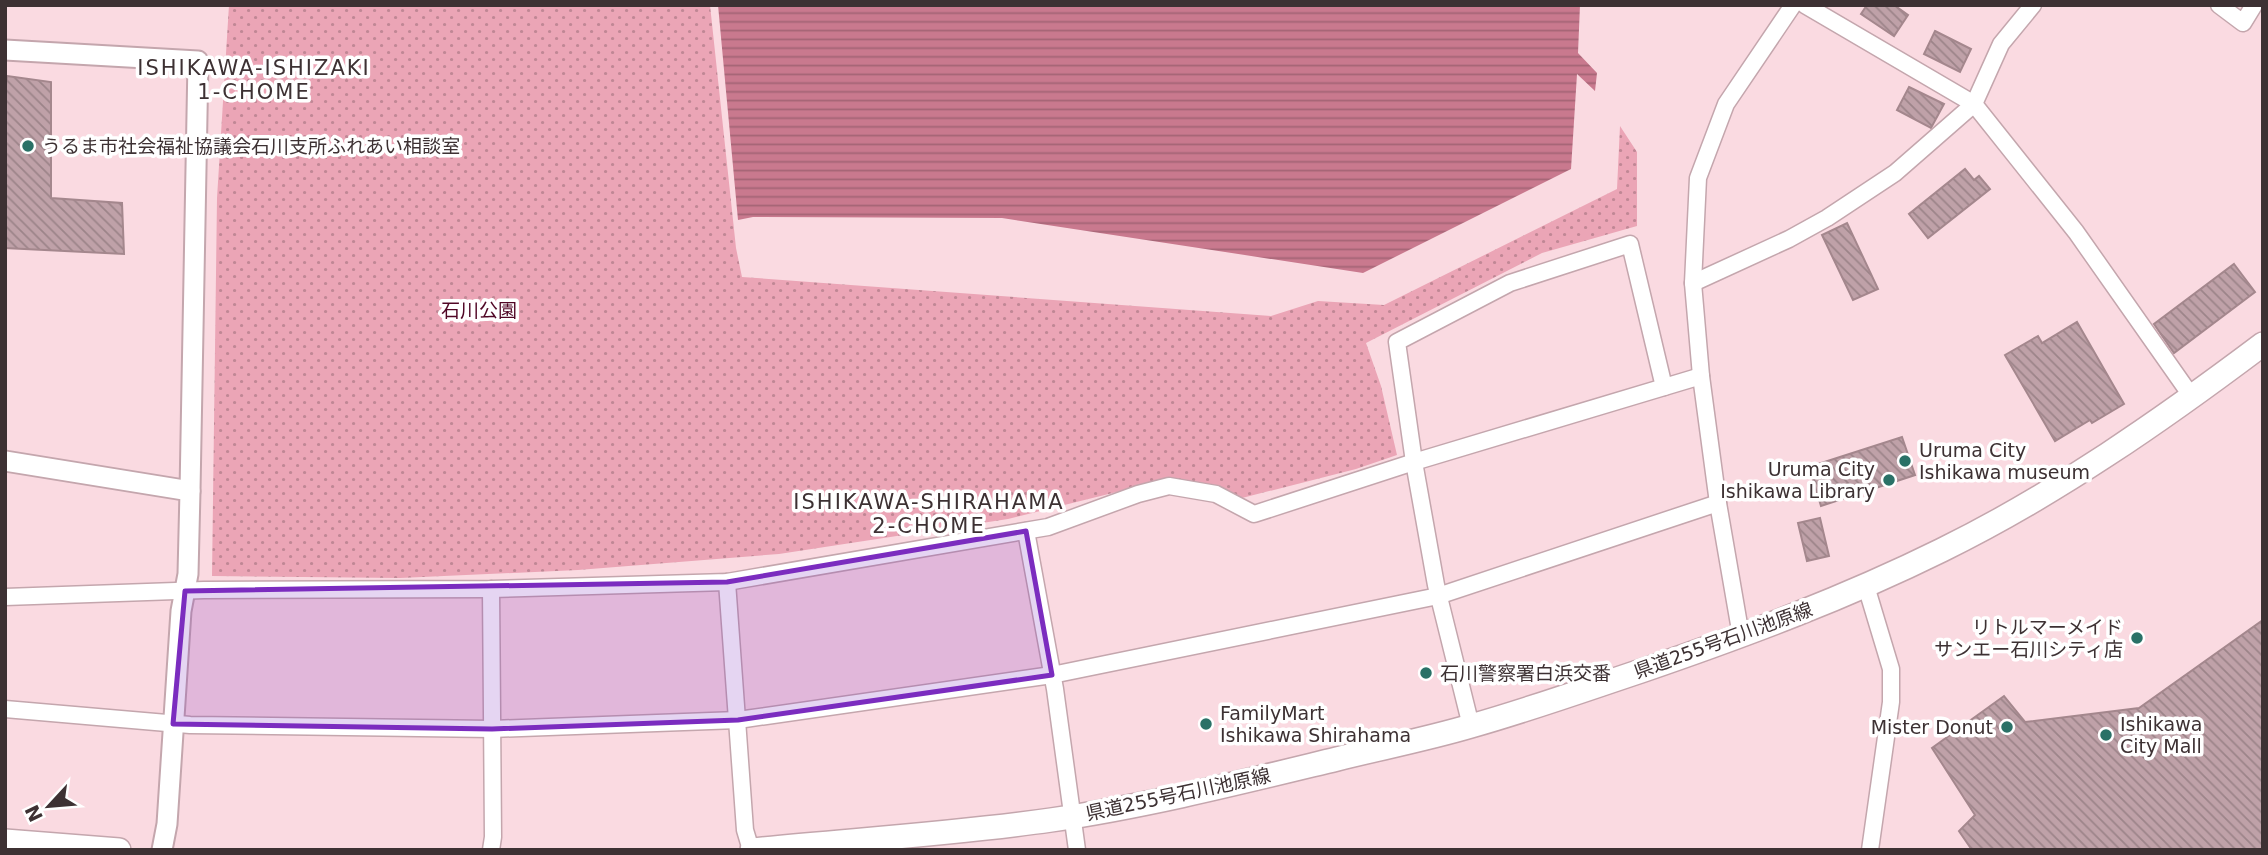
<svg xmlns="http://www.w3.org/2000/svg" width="2268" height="855" viewBox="0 0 2268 855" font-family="'DejaVu Sans','Noto Sans JP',sans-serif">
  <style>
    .park { fill: url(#park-dots) }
    .water { fill: url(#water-rules) }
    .building { fill: url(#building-back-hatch); stroke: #a4878d; stroke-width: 2 }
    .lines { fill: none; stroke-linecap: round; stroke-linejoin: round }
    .minor-casing { stroke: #c4a6ad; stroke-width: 19 }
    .tertiary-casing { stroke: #c4a6ad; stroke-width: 23 }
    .secondary-casing { stroke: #c4a6ad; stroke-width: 26 }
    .minor { stroke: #fff; stroke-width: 16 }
    .tertiary { stroke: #fff; stroke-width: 19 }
    .secondary { stroke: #fff; stroke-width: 23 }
    .marked { fill: #7b2cbf; fill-opacity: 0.2; stroke: #7b2cbf; stroke-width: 5; stroke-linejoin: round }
    .poi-dot { fill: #2a7167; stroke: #fff; stroke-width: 2.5 }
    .labels { text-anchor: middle; stroke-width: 7; stroke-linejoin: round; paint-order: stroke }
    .poi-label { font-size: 19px; fill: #3d3133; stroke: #fff; text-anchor: start }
    .park-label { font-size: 19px; fill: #500625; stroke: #fff }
    .street-label { font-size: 19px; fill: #3d3133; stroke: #fff }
    .neighbourhood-label { font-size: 21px; letter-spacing: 2px; fill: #3d3133; stroke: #fff }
  </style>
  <defs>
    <pattern id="park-dots" width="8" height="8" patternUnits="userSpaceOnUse" patternTransform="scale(1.75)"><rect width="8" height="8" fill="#eba5b6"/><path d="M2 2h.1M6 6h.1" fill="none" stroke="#c08795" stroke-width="1.8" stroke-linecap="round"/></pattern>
    <pattern id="water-rules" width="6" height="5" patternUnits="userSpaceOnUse" patternTransform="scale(1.75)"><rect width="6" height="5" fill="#c9798e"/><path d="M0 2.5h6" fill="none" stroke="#a46475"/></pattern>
    <pattern id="building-back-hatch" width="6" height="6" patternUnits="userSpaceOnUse" patternTransform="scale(1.75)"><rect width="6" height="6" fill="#bfa1a8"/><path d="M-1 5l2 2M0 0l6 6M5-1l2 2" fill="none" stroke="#9c8489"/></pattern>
  </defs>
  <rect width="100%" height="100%" fill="#fadae1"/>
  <path class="park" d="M 229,5 L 710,5 L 736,248 L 742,277 L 1271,316 L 1318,301 L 1384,305 L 1617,189 L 1620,126 L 1637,152 L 1637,226 L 1542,253 L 1366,343 L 1381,386 L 1397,455 L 1356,469 L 1242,498 L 1220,489 L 1165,480 L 1008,519 L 779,554 L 578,570 L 400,578 L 212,576 L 217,198 Z"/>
  <path class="water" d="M 718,5 L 1580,5 L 1578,53 L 1597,73 L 1595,91 L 1577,74 L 1571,169 L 1363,273 L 1002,218 L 753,217 L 738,220 Z"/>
  <g class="building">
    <path d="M 1867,5 L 1894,5 L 1908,15 L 1894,36 L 1861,14 Z"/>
    <path d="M 1935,31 L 1971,49 L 1960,72 L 1924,54 Z"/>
    <path d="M 7,76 L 51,82 L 51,198 L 122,203 L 124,254 L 5,248 L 5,94 Z"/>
    <path d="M 1909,87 L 1944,104 L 1931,128 L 1897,110 Z"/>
    <path d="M 1965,169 L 1974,180 L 1979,176 L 1990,189 L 1928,238 L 1909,214 Z"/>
    <path d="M 1847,223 L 1878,289 L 1853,300 L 1822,235 Z"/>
    <path d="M 2234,264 L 2255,292 L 2174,353 L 2154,324 Z"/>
    <path d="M 2077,322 L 2124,404 L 2092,423 L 2090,420 L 2055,441 L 2005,355 L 2038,336 L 2042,343 Z"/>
    <path d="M 1902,437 L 1915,475 L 1821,506 L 1809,467 Z"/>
    <path d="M 1820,518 L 1829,556 L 1807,561 L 1798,523 Z"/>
    <path d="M 2263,620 L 2263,850 L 1972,850 L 1959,831 L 1975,815 L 1932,748 L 2004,696 L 2025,722 L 2139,708 Z"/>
  </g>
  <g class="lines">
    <defs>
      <g id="minor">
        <path d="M 1805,5 L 1974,104 L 2076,232 L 2192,397"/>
        <path d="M 2219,5 L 2243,23 L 2254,5"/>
        <path d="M 1693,283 L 1789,239 L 1827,218 L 1895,173 L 1974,104 L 2001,44 L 2033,5"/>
        <path d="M 1026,531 L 1055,689 L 1077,850"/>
        <path d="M 727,582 L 745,830 L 751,850"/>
        <path d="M 1866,586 L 1891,669 L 1891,702 L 1870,850"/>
        <path d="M 491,589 L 493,837 L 491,850"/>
        <path d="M 5,597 L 204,590 L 491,589 L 727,582 L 1048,527 L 1138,494 L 1169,486 L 1216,494 L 1254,514 L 1414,462 L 1701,376"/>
        <path d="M 1741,636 L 1718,503 L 1701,376 L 1693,283 L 1698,178 L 1726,104 L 1793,5"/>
        <path d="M 5,709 L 190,725 L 492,729 L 738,720 L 1052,675 L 1438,596 L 1718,503"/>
        <path d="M 1471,726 L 1436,585 L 1414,462 L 1397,342 L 1510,283 L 1630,244 L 1664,387"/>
      </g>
      <g id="tertiary">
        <path d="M 5,50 L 198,61 L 190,491"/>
        <path d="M 5,461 L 190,491 L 188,574 L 181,611 L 167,824 L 162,850"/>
      </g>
      <g id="secondary">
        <path d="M 5,841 L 119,850"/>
        <path d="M 752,850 C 850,840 953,834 1051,820 C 1147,806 1242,782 1337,759 C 1381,748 1427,739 1471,726 C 1528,710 1584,690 1641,671 C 1743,636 1845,598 1942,550 C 2056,494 2162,420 2263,344"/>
      </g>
    </defs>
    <use href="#minor" class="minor-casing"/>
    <use href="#tertiary" class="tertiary-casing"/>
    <use href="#secondary" class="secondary-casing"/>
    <use href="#minor" class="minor"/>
    <use href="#tertiary" class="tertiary"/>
    <use href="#secondary" class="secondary"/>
  </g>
  <path class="marked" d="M 1026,531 L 1052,675 L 738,720 L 492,729 L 173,724 L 185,591 L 727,582 Z"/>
  <g class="poi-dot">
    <circle cx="28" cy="146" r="7"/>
    <circle cx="1905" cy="461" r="7"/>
    <circle cx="1889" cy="480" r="7"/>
    <circle cx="2137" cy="638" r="7"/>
    <circle cx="1426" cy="673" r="7"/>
    <circle cx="1206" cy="724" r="7"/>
    <circle cx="2007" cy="727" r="7"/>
    <circle cx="2106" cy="735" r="7"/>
  </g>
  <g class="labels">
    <g class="poi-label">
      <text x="42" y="153">うるま市社会福祉協議会石川支所ふれあい相談室</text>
      <text x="1919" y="457">Uruma City<tspan x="1919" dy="22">Ishikawa museum</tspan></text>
      <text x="1875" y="476" text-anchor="end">Uruma City<tspan x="1875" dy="22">Ishikawa Library</tspan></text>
      <text x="2123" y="634" text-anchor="end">リトルマーメイド<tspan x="2123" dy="22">サンエー石川シティ店</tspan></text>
      <text x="1440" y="680">石川警察署白浜交番</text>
      <text x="1220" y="720">FamilyMart<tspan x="1220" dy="22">Ishikawa Shirahama</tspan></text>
      <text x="2120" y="731">Ishikawa<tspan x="2120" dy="22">City Mall</tspan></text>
      <text x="1993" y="734" text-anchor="end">Mister Donut</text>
    </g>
    <g class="park-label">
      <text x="479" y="317">石川公園</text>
    </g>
    <g class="street-label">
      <text transform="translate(1723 640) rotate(-20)" y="7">県道255号石川池原線</text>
      <text transform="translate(1178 794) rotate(-12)" y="7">県道255号石川池原線</text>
    </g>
    <g class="neighbourhood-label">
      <text x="254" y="75">ISHIKAWA-ISHIZAKI<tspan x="254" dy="24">1-CHOME</tspan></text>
      <text x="929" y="509">ISHIKAWA-SHIRAHAMA<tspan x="929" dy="24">2-CHOME</tspan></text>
    </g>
  </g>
  <rect width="2268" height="855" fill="none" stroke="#3d3133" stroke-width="14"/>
  <g transform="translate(49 806) rotate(244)" stroke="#ffffff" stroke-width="5" paint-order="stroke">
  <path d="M0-5L12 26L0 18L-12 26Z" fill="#3d3133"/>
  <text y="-10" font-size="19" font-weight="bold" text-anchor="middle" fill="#3d3133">N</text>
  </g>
</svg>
